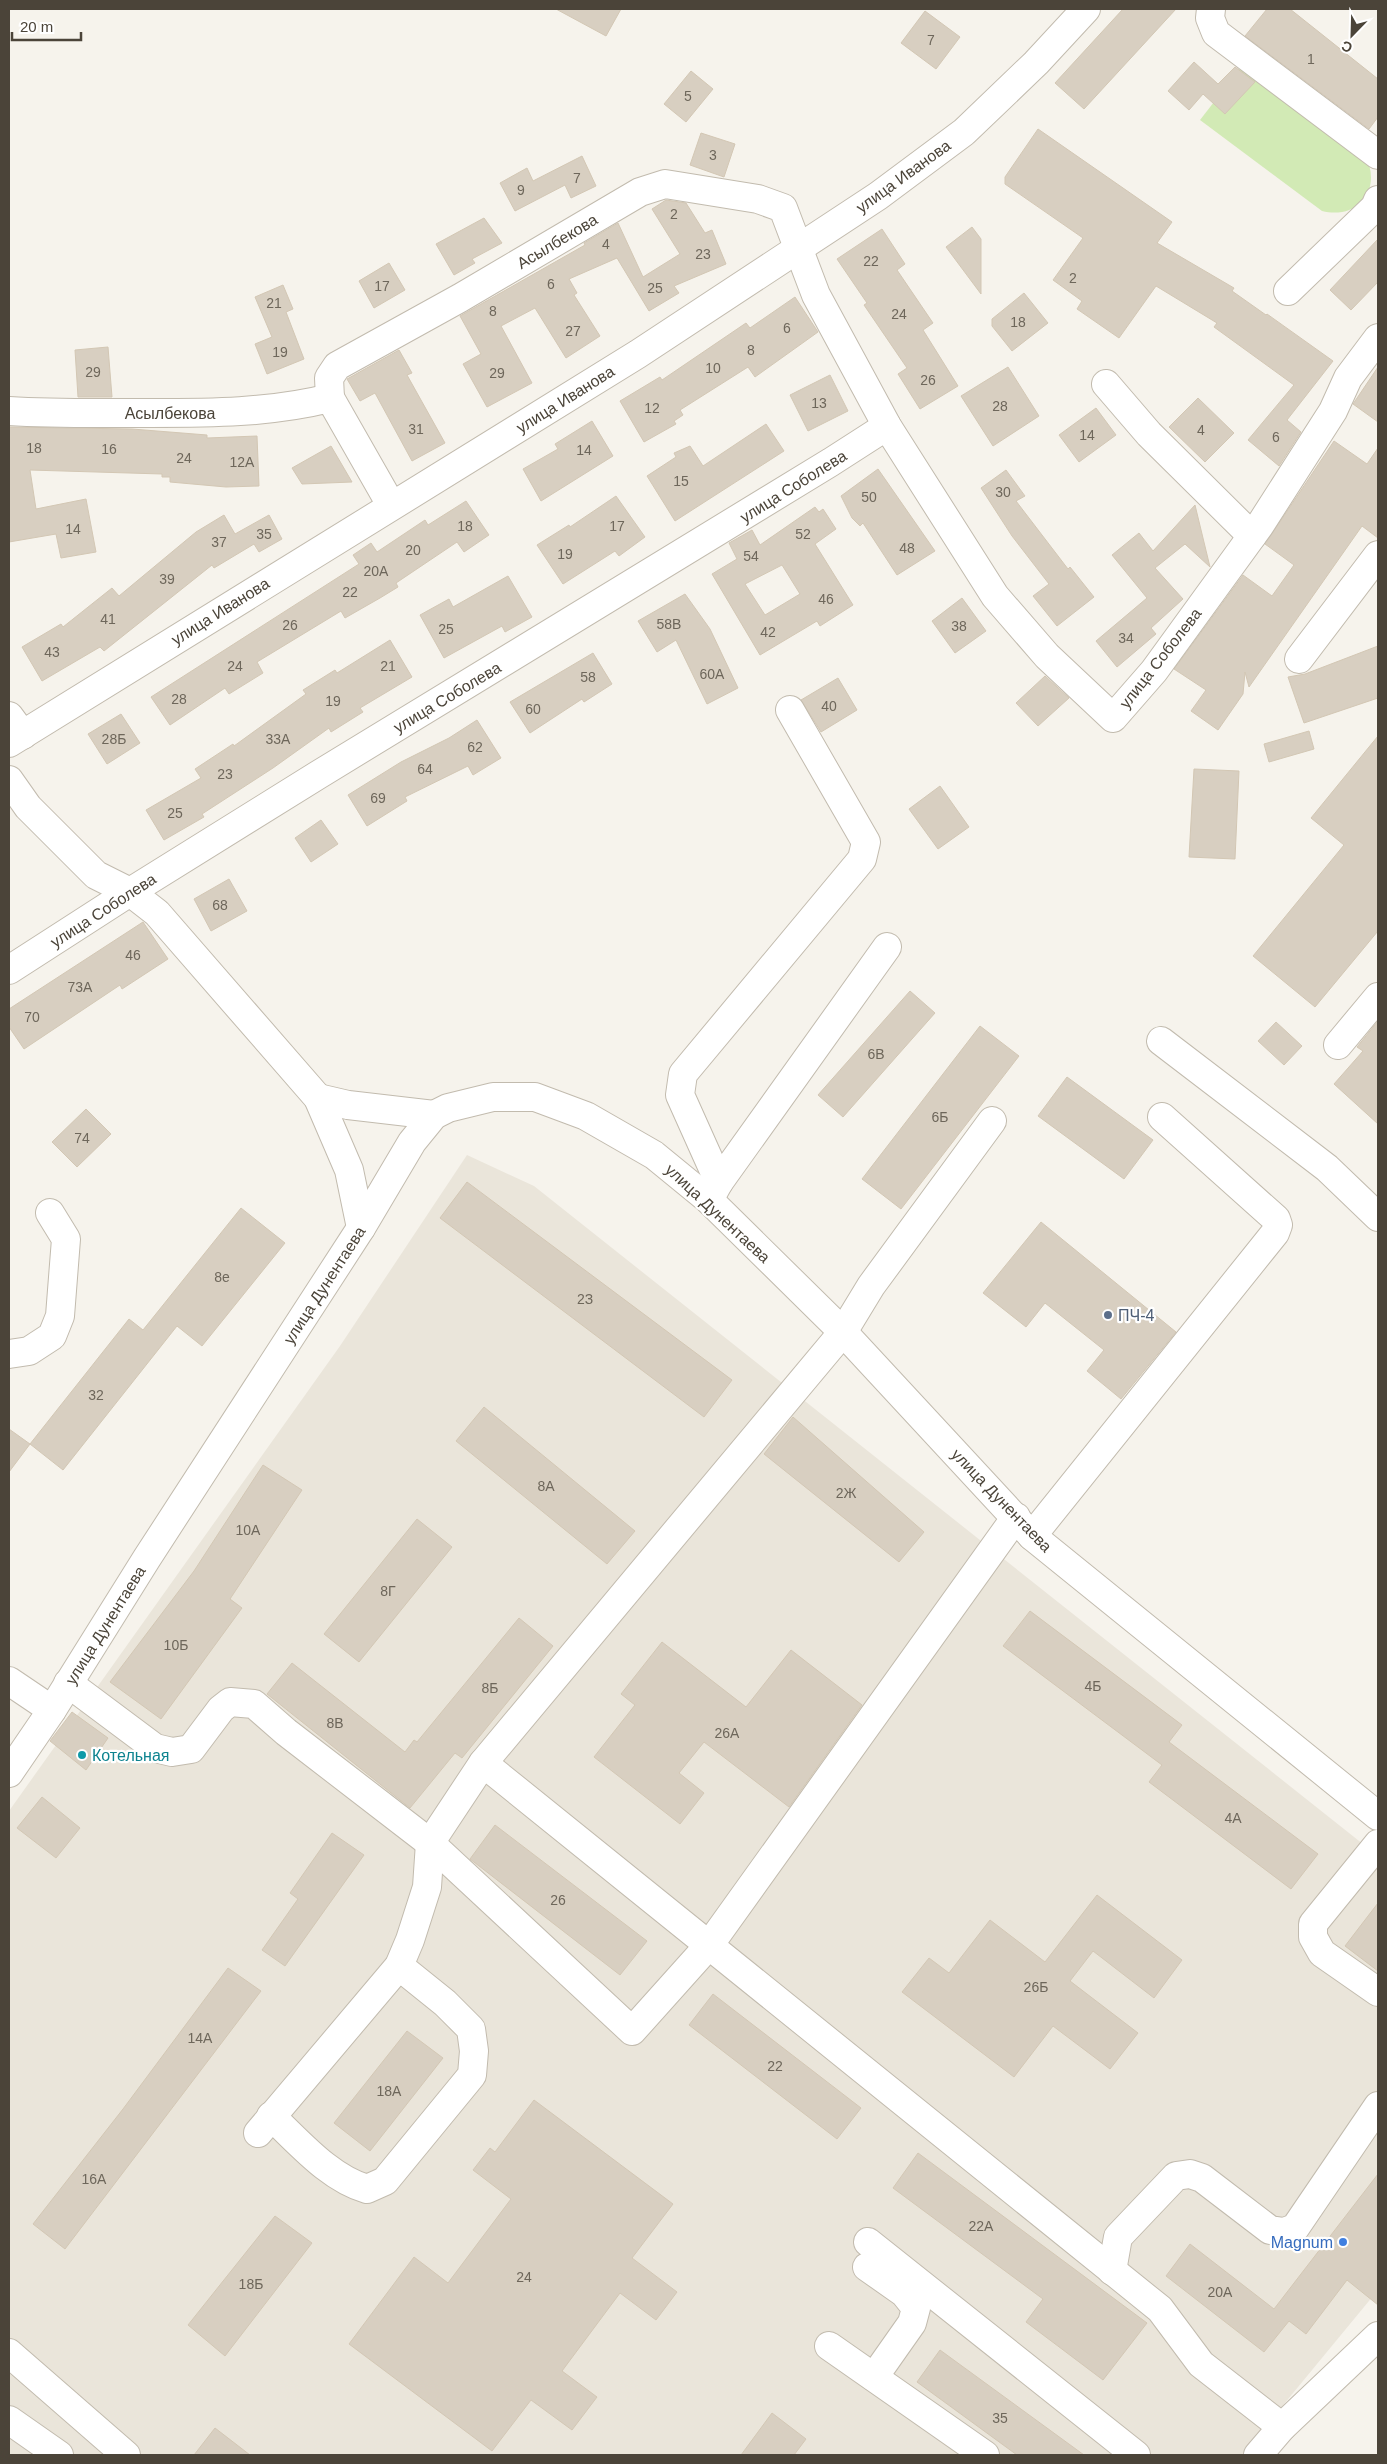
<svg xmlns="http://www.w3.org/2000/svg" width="1387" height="2464" viewBox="0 0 1387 2464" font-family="Helvetica,sans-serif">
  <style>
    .residential { fill: #eae5da }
    .green { fill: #d2eab5 }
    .building { fill: #d8cfc1; stroke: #d3c7b4; fill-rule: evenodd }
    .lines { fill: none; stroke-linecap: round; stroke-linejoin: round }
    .minor-casing { stroke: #c2bbae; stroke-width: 30 }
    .minor { stroke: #fff; stroke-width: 28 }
    .service-dot { fill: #5c6f8a; stroke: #fff; stroke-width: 2 }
    .culture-dot { fill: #0f9aa8; stroke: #fff; stroke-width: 2 }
    .shop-dot { fill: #3f7fe0; stroke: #fff; stroke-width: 2 }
    .labels { text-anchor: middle; stroke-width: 4.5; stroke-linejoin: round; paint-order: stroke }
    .number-label { font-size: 14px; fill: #6e675b }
    .street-label { font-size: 16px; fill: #4b4439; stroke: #fff }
    .service-label { font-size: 16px; fill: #4e5e75; stroke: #fff; text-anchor: start }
    .culture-label { font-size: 16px; fill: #0d838f; stroke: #fff; text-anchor: start }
    .shop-label { font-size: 16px; fill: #366cbe; stroke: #fff; text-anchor: end }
  </style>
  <rect width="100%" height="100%" fill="#f6f3ec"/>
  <path class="residential" d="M 467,1155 L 534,1186 L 1378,1856 L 1378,2290 L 1242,2455 L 9,2455 L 9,1811 L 340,1346 Z"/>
  <path class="green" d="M 1245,62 L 1365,155 C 1383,189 1358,220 1322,211 L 1200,120 Z"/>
  <g class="building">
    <path d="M 556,9 L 621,9 L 606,36 Z"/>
    <path d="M 1123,9 L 1176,9 L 1084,109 L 1055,83 Z"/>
    <path d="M 1267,9 L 1290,9 L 1378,79 L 1378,117 L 1369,129 L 1245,36 Z"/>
    <path d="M 925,11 L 960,37 L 936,69 L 901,43 Z"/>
    <path d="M 1194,62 L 1218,84 L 1235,67 L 1255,82 L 1225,114 L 1203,94 L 1189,110 L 1168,91 Z"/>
    <path d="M 691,71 L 713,89 L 686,122 L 664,104 Z"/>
    <path d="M 1038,129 L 1172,222 L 1157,243 L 1234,288 L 1232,291 L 1266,315 L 1267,314 L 1333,361 L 1287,420 L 1301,432 L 1279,466 L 1248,440 L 1294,385 L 1214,327 L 1217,323 L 1156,286 L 1119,338 L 1077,309 L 1082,301 L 1053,280 L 1083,238 L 1005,184 L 1005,177 Z"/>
    <path d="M 701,133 L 735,144 L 724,177 L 690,165 Z"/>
    <path d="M 582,156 L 596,186 L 571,198 L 565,185 L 515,211 L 500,183 L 527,168 L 533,181 Z"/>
    <path d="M 666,200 L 686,203 L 705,233 L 712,230 L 726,264 L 674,286 L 679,293 L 649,311 L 617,258 L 569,279 L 577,293 L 574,295 L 600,336 L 566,358 L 535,308 L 501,326 L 532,383 L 487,407 L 463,364 L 481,354 L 460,316 L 585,245 L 584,243 L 618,223 L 643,277 L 680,254 L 652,209 Z"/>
    <path d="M 484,218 L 502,243 L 472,259 L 475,263 L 454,275 L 436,244 Z"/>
    <path d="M 972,227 L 981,239 L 981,294 L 946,247 Z"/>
    <path d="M 882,229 L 905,264 L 897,270 L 933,323 L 923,330 L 958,386 L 920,409 L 898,374 L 907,368 L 864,305 L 867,303 L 837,259 Z"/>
    <path d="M 1378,239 L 1378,282 L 1351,310 L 1330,290 Z"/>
    <path d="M 389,263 L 405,290 L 374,308 L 359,281 Z"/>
    <path d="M 283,285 L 293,309 L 286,312 L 304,359 L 267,374 L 255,344 L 272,337 L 255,297 Z"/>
    <path d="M 1024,293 L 1048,323 L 1012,351 L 992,326 L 992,319 Z"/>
    <path d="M 795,297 L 818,332 L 755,377 L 748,367 L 680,410 L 683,415 L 674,421 L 676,424 L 644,442 L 620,401 L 660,377 L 662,380 L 746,323 L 750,328 Z"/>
    <path d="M 108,347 L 112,397 L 78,397 L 75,350 Z"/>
    <path d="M 399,350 L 412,373 L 407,375 L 445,443 L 412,461 L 375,393 L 360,401 L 347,379 Z"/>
    <path d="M 1008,367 L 1039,416 L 993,446 L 961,396 Z"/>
    <path d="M 1378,367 L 1378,422 L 1353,404 Z"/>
    <path d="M 830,375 L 848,411 L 808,431 L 790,395 Z"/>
    <path d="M 1198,398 L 1234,433 L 1205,462 L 1169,427 Z"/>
    <path d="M 1096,408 L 1116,435 L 1079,462 L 1059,435 Z"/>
    <path d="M 592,421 L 613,456 L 541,501 L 523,469 L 558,449 L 555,444 Z"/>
    <path d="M 766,424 L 784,451 L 675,521 L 647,476 L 676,457 L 674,453 L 690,446 L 703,466 Z"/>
    <path d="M 9,427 L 132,429 L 207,435 L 207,438 L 257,436 L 259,486 L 226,487 L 170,482 L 170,477 L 162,477 L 162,474 L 30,470 L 36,509 L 86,499 L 96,552 L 61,558 L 56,534 L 9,542 Z"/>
    <path d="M 1334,441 L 1367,464 L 1378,448 L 1378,538 L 1362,526 L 1249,687 L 1245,672 L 1243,694 L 1218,730 L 1191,711 L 1206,690 L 1174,669 L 1243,575 L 1272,596 L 1294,565 L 1265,544 Z"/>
    <path d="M 331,446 L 352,482 L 302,484 L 292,468 Z"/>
    <path d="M 878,469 L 935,551 L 897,575 L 863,523 L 860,526 L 852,518 L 841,496 Z"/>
    <path d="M 1006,470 L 1025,496 L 1016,501 L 1068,569 L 1070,567 L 1094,597 L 1057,626 L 1033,596 L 1049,584 L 1012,536 L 981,488 Z"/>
    <path d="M 616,496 L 645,537 L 619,556 L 615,551 L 563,584 L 537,545 L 569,525 L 570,527 Z"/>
    <path d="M 466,501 L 489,535 L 464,552 L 457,542 L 396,583 L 398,587 L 380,598 L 345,618 L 341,611 L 257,662 L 263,673 L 229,694 L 225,688 L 170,725 L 151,697 L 359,564 L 353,555 L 371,543 L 377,552 L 425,520 L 428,525 Z"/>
    <path d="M 1195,505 L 1210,567 L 1185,544 L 1155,568 L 1183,599 L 1151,628 L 1156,634 L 1117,667 L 1096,641 L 1147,598 L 1112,555 L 1139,533 L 1153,551 Z"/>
    <path d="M 815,507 L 819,512 L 823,509 L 836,529 L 815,544 L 853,605 L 820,626 L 817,621 L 760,655 L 712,574 L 737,559 L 729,543 L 752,530 L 760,545 ZM 782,565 L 800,594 L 765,615 L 745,584 Z"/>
    <path d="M 224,515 L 235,534 L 269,515 L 282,539 L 259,552 L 254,544 L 214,568 L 212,565 L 104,651 L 100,647 L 42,681 L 22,647 L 61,624 L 63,627 L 112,588 L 119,596 L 196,532 Z"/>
    <path d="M 508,576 L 532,617 L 505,632 L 502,626 L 444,658 L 420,615 L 449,599 L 453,607 Z"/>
    <path d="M 685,594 L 710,629 L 738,688 L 707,704 L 676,640 L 657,652 L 638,621 Z"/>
    <path d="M 962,598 L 986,631 L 955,653 L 932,621 Z"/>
    <path d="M 390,640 L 412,677 L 360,708 L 363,712 L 331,732 L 329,728 L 273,768 L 202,814 L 204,817 L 164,840 L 146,810 L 201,778 L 195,769 L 233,744 L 234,746 L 306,694 L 303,690 L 335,670 L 337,673 Z"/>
    <path d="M 1378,646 L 1378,698 L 1304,723 L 1288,677 L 1305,674 Z"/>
    <path d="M 593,653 L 612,684 L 584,702 L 582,699 L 530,733 L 510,702 Z"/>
    <path d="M 1045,676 L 1069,698 L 1038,726 L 1016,703 Z"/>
    <path d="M 838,678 L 857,710 L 821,732 L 801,700 Z"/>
    <path d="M 121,714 L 140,743 L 107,764 L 88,734 Z"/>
    <path d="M 477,720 L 501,758 L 473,775 L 468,766 L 405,797 L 407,801 L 367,826 L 348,795 L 401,762 L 449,738 Z"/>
    <path d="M 1309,731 L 1314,749 L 1269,762 L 1264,744 Z"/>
    <path d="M 1378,736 L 1378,931 L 1315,1007 L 1253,956 L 1344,845 L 1311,818 Z"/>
    <path d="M 1194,769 L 1239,771 L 1235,859 L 1189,857 Z"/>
    <path d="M 940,786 L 969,827 L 938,849 L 909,809 Z"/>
    <path d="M 321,820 L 338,844 L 311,862 L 295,838 Z"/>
    <path d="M 229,879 L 247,911 L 211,931 L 194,899 Z"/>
    <path d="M 143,922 L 168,959 L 122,989 L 120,985 L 24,1049 L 9,1027 L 9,1009 Z"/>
    <path d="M 910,991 L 935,1013 L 843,1117 L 818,1095 Z"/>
    <path d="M 1378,1021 L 1378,1124 L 1334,1084 L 1363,1051 L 1357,1047 Z"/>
    <path d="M 1276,1022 L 1302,1046 L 1284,1065 L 1258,1041 Z"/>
    <path d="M 980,1026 L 1019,1056 L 901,1209 L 862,1179 Z"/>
    <path d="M 1067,1077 L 1153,1140 L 1124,1179 L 1038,1116 Z"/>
    <path d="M 86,1109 L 111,1134 L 77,1167 L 52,1142 Z"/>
    <path d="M 467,1182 L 732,1380 L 704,1417 L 440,1218 Z"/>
    <path d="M 241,1208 L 285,1243 L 202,1346 L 177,1326 L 63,1470 L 30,1444 L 129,1319 L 143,1330 Z"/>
    <path d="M 1041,1222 L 1176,1332 L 1121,1399 L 1087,1371 L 1104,1350 L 1045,1303 L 1026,1327 L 983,1293 Z"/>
    <path d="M 484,1407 L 635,1531 L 607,1564 L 456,1441 Z"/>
    <path d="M 793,1417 L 924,1532 L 899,1562 L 764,1454 Z"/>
    <path d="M 9,1429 L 30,1444 L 9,1472 Z"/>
    <path d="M 263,1465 L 302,1490 L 230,1599 L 242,1608 L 161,1719 L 110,1682 L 194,1571 Z"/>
    <path d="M 417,1519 L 452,1547 L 359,1662 L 324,1634 Z"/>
    <path d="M 1030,1611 L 1182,1725 L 1169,1742 L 1318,1854 L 1291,1889 L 1149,1782 L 1162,1765 L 1003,1646 Z"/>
    <path d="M 519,1618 L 553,1646 L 462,1758 L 455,1753 L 410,1808 L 267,1694 L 292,1663 L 405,1752 L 414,1740 L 417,1742 Z"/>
    <path d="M 662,1642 L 746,1707 L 791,1650 L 862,1705 L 789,1807 L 704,1742 L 679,1773 L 704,1793 L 680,1824 L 594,1757 L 635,1705 L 621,1694 Z"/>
    <path d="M 72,1712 L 108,1738 L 86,1770 L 50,1741 Z"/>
    <path d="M 42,1797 L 80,1828 L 56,1858 L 17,1828 Z"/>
    <path d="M 495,1825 L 647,1941 L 620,1975 L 470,1859 Z"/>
    <path d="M 332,1833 L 364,1855 L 285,1966 L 262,1950 L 298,1899 L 290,1893 Z"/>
    <path d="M 1097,1895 L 1182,1960 L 1154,1998 L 1093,1951 L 1070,1981 L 1138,2033 L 1110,2069 L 1053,2026 L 1014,2077 L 902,1992 L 929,1958 L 949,1973 L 990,1920 L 1045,1962 Z"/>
    <path d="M 1378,1903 L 1378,1971 L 1345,1946 Z"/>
    <path d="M 228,1968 L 261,1991 L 65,2249 L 33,2224 L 123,2109 Z"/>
    <path d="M 713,1994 L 861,2108 L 837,2139 L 689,2025 Z"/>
    <path d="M 407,2031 L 443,2058 L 370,2151 L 334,2123 Z"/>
    <path d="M 534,2100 L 673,2204 L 632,2258 L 677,2292 L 656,2320 L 620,2293 L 562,2371 L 597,2397 L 572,2430 L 531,2400 L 492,2451 L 349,2344 L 414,2257 L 448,2283 L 511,2199 L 473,2170 L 490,2148 L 495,2152 Z"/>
    <path d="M 918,2153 L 1147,2323 L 1103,2380 L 1026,2322 L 1043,2299 L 893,2188 Z"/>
    <path d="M 1378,2174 L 1378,2305 L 1347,2280 L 1306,2334 L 1289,2321 L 1264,2352 L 1166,2276 L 1190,2244 L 1274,2309 Z"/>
    <path d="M 275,2216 L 312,2243 L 225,2356 L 188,2325 Z"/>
    <path d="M 940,2350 L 1084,2455 L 1017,2455 L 917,2382 Z"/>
    <path d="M 772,2413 L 806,2439 L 794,2455 L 741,2455 Z"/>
    <path d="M 215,2428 L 250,2455 L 194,2455 Z"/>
  </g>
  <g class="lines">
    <defs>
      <g id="minor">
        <path d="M 1211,9 L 1210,18 L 1216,33 L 1378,155"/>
        <path d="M 1288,291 L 1375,207 L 1378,200"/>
        <path d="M 1106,384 L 1149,434 L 1252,536"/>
        <path d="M 330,398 L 329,378 L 337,366 L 460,298 L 640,192 L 665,184 L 758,199 L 783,208 L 816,295 L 887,426 L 995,596 L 1047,656 L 1113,718 L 1154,671 L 1260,525 L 1333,411 L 1348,378 L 1378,338"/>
        <path d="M 9,411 C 56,414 102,413 149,413 C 210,413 270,413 330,398 L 391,505"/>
        <path d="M 1299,659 L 1378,555"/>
        <path d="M 9,716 L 23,735"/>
        <path d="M 9,743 L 638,354 L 878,196 L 964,132 L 1036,63 L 1086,9"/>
        <path d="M 9,780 L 28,807 L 96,875 L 130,892 L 157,913 L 318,1098 L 349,1170 L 361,1228"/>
        <path d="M 9,970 L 130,892 L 318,775 L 831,462 L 887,426"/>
        <path d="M 1161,1041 L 1327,1168 L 1378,1217"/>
        <path d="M 1338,1045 L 1378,997"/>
        <path d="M 318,1098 L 348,1105 L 434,1115"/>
        <path d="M 719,1182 L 887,947"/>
        <path d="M 709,1200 L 719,1182 L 680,1095 L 683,1074 L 862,859 L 866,842 L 790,710"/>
        <path d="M 9,1354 L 29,1351 L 52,1336 L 60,1316 L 66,1239 L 50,1213"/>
        <path d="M 1032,1536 L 1275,1233 L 1278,1225 L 1276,1219 L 1162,1117"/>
        <path d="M 9,1681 L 52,1710"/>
        <path d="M 68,1683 L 155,1748 L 172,1752 L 191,1749 L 221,1709 L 230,1702 L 254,1704 L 286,1732 L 430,1843 L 632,2031 L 710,1944 L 1016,1517"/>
        <path d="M 483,1763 L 1160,2309 L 1201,2364 L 1282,2427"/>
        <path d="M 9,1773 L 52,1710 L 147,1558 L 361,1228 L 412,1142 L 434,1115 L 448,1108 L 493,1097 L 535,1097 L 586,1116 L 654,1155 L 709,1200 L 843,1332 L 1032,1536 L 1378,1816"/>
        <path d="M 1378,1844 L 1313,1924 L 1313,1937 L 1322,1953 L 1378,1992"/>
        <path d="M 271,2116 C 299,2142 329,2178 367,2189 L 385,2181 L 472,2075 L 474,2051 L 471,2029 L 445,2003 L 399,1966"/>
        <path d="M 258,2133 L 399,1966 L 410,1940 L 427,1887 L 430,1843 L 483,1763 L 843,1332 L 871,1286 L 992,1121"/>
        <path d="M 868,2242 L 1136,2455"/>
        <path d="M 867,2267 L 904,2293 L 916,2308 L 912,2323 L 874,2377"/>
        <path d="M 1112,2271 L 1118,2237 L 1176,2176 L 1190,2174 L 1202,2178 L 1270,2230 L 1284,2232 L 1295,2228 L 1378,2106"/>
        <path d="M 829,2346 L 985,2455"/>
        <path d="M 9,2353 L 126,2455"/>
        <path d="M 9,2420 L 59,2455"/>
        <path d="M 1258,2455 L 1282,2427 L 1378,2336"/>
      </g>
    </defs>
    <use href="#minor" class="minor-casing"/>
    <use href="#minor" class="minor"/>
  </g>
  <circle class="service-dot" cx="1108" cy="1315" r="5"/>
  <circle class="culture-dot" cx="82" cy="1755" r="5"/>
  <circle class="shop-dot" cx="1343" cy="2242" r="5"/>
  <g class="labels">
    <g class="number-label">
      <text x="931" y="45">7</text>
      <text x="1311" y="64">1</text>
      <text x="688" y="101">5</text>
      <text x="713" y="160">3</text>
      <text x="577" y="183">7</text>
      <text x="521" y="195">9</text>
      <text x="674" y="219">2</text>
      <text x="606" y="249">4</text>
      <text x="703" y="259">23</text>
      <text x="871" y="266">22</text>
      <text x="1073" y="283">2</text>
      <text x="551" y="289">6</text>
      <text x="382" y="291">17</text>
      <text x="655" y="293">25</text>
      <text x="274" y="308">21</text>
      <text x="493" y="316">8</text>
      <text x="899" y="319">24</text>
      <text x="1018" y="327">18</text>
      <text x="787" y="333">6</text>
      <text x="573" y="336">27</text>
      <text x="751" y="355">8</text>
      <text x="280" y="357">19</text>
      <text x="713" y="373">10</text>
      <text x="93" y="377">29</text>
      <text x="497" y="378">29</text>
      <text x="928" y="385">26</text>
      <text x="819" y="408">13</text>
      <text x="1000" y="411">28</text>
      <text x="652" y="413">12</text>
      <text x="416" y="434">31</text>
      <text x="1201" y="435">4</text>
      <text x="1087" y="440">14</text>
      <text x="1276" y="442">6</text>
      <text x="34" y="453">18</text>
      <text x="109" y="454">16</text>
      <text x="584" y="455">14</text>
      <text x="184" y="463">24</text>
      <text x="242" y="467">12А</text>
      <text x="681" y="486">15</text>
      <text x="1003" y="497">30</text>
      <text x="869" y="502">50</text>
      <text x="465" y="531">18</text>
      <text x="617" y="531">17</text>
      <text x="73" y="534">14</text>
      <text x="264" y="539">35</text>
      <text x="803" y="539">52</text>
      <text x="219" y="547">37</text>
      <text x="907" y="553">48</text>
      <text x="413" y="555">20</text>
      <text x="565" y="559">19</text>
      <text x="751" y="561">54</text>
      <text x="376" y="576">20А</text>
      <text x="167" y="584">39</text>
      <text x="350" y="597">22</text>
      <text x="826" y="604">46</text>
      <text x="108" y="624">41</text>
      <text x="669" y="629">58В</text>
      <text x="290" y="630">26</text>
      <text x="959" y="631">38</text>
      <text x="446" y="634">25</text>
      <text x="768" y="637">42</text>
      <text x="1126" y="643">34</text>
      <text x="52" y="657">43</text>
      <text x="235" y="671">24</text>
      <text x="388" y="671">21</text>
      <text x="712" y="679">60А</text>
      <text x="588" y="682">58</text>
      <text x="179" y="704">28</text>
      <text x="333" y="706">19</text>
      <text x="829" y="711">40</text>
      <text x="533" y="714">60</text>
      <text x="114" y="744">28Б</text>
      <text x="278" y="744">33А</text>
      <text x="475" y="752">62</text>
      <text x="425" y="774">64</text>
      <text x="225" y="779">23</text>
      <text x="378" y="803">69</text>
      <text x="175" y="818">25</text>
      <text x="220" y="910">68</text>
      <text x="133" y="960">46</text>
      <text x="80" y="992">73А</text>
      <text x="32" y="1022">70</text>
      <text x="876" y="1059">6В</text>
      <text x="940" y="1122">6Б</text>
      <text x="82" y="1143">74</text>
      <text x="222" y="1282">8е</text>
      <text x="585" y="1304">2З</text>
      <text x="96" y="1400">32</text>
      <text x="546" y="1491">8А</text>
      <text x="846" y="1498">2Ж</text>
      <text x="248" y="1535">10А</text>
      <text x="388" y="1596">8Г</text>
      <text x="176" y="1650">10Б</text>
      <text x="1093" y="1691">4Б</text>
      <text x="490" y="1693">8Б</text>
      <text x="335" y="1728">8В</text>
      <text x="727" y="1738">26А</text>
      <text x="1233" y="1823">4А</text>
      <text x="558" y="1905">26</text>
      <text x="1036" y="1992">26Б</text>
      <text x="200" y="2043">14А</text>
      <text x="775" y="2071">22</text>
      <text x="389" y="2096">18А</text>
      <text x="94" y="2184">16А</text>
      <text x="981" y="2231">22А</text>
      <text x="524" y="2282">24</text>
      <text x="251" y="2289">18Б</text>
      <text x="1220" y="2297">20А</text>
      <text x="1000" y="2423">35</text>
    </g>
    <g class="street-label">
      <text transform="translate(903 176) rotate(-36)" y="6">улица Иванова</text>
      <text transform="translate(557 241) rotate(-31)" y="6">Асылбекова</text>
      <text transform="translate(565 399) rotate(-32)" y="6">улица Иванова</text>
      <text x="170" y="419">Асылбекова</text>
      <text transform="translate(793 486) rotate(-32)" y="6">улица Соболева</text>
      <text transform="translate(220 611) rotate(-32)" y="6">улица Иванова</text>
      <text transform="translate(1160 658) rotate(-52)" y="6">улица Соболева</text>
      <text transform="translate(447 697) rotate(-31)" y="6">улица Соболева</text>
      <text transform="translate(103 910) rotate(-33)" y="6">улица Соболева</text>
      <text transform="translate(718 1213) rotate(43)" y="6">улица Дунентаева</text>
      <text transform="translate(324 1285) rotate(-57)" y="6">улица Дунентаева</text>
      <text transform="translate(1002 1500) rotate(46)" y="6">улица Дунентаева</text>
      <text transform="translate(105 1625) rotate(-58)" y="6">улица Дунентаева</text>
    </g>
    <g class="service-label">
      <text x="1118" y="1321">ПЧ-4</text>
    </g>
    <g class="culture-label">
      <text x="92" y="1761">Котельная</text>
    </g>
    <g class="shop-label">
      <text x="1333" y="2248">Magnum</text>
    </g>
  </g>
  <rect width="1387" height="2464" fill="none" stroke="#4b4439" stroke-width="20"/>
  <g transform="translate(1352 35) rotate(203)" stroke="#ffffff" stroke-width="4" paint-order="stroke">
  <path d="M0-4L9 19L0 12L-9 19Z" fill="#4b4439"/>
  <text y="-8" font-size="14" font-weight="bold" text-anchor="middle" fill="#4b4439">С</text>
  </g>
  <path d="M12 32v8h69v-8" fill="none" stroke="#4b4439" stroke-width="2.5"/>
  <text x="20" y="32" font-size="15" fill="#4b4439" stroke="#ffffff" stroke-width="4" paint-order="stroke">20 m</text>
</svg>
